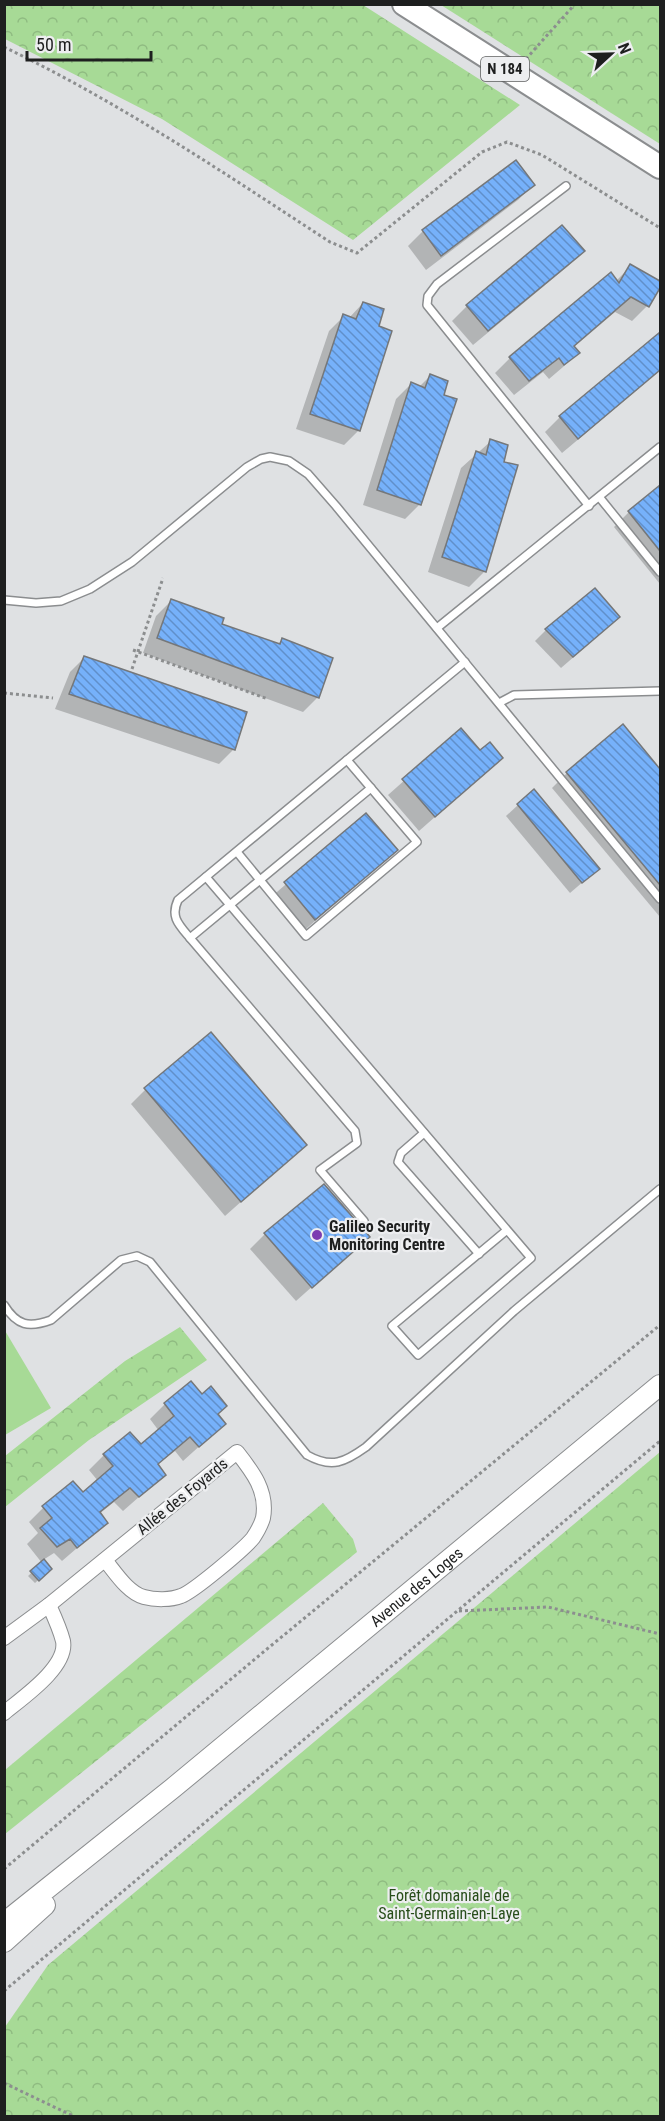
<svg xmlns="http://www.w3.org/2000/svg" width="665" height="2121" viewBox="0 0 665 2121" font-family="'Roboto Condensed',sans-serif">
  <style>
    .forest { fill: url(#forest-crowns) }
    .garden { fill: #a7da96 }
    .shadow { fill: #0003 }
    .building { fill: url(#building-back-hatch); stroke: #757779; stroke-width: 1.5 }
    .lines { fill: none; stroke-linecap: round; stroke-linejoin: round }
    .service-casing { stroke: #8b8d8f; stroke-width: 10 }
    .minor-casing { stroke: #8b8d8f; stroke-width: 16 }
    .secondary-casing { stroke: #8b8d8f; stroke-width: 22 }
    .primary-casing { stroke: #8b8d8f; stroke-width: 26 }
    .path { stroke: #8c8e8f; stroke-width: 3; stroke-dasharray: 3 3; stroke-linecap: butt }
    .service { stroke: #fff; stroke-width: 7 }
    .minor { stroke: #fff; stroke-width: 14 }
    .secondary { stroke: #fff; stroke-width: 20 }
    .primary { stroke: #fff; stroke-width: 22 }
    .poi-dot { fill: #7c3cb1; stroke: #edeef0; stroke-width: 2 }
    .labels { text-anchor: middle; stroke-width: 4.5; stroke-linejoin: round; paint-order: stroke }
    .shield { fill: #edeef0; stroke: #5c5d5e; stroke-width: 1.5 }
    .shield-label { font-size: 15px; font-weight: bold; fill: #1e1f1f }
    .poi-label { font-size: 16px; font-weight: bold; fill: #1e1f1f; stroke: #edeef0; text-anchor: start }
    .street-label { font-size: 16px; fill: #1e1f1f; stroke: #edeef0 }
    .park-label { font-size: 16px; fill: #274d19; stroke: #edeef0 }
  </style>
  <defs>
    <pattern id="forest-crowns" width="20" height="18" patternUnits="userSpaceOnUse" patternTransform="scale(1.5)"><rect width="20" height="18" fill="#a7da96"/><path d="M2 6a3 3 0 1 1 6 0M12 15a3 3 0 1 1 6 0" fill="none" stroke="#8fbb81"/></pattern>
    <pattern id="building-back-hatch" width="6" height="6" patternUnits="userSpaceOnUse" patternTransform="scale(1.5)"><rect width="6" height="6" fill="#76b1fa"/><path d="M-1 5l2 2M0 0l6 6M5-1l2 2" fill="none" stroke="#608fca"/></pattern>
  </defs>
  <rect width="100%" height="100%" fill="#dfe1e3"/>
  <g class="forest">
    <path d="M 4,5 L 363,5 L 520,105 L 353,240 L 162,119 L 5,39 Z"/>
    <path d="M 441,5 L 660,5 L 660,144 Z"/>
    <path d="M 180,1327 L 207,1360 L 89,1440 L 5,1507 L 5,1456 L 125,1361 Z"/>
    <path d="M 660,1452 L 660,2116 L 5,2116 L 5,2027 L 48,1965 Z"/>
    <path d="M 323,1503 L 353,1539 L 357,1552 L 5,1834 L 5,1770 Z"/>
  </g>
  <path class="garden" d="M 4,1329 L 51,1408 L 5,1435 L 4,1435 Z"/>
  <g class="shadow">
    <path d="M 516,162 L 533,185 L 518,200 L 426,270 L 408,246 L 423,231 Z"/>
    <path d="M 583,251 L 568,266 L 473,345 L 452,321 L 467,306 Z"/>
    <path d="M 631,266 L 660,283 L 660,286 L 647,306 L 632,321 L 615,312 L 574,347 L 578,352 L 563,367 L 549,379 L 543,372 L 514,395 L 495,373 L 510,358 L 616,281 Z"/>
    <path d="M 363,303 L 377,327 L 359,430 L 344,445 L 296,429 L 329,331 L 344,316 L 349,318 Z"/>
    <path d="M 660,334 L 660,371 L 562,453 L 545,432 L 560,417 Z"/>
    <path d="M 430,376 L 420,504 L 405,519 L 363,505 L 396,399 L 411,384 L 419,387 Z"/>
    <path d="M 491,441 L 502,463 L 516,466 L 484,572 L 469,587 L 428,572 L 461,468 Z"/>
    <path d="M 660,487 L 660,584 L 614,527 L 629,512 Z"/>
    <path d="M 171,601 L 220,625 L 277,645 L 282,640 L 318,697 L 303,712 L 143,653 L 156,616 Z"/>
    <path d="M 606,629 L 561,668 L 535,641 L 546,630 Z"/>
    <path d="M 85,657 L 234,749 L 219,764 L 55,709 L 70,672 Z"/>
    <path d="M 623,726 L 660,772 L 660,917 L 552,788 L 567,773 Z"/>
    <path d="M 461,730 L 486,772 L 419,831 L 388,795 Z"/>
    <path d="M 518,805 L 598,869 L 570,893 L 506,816 Z"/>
    <path d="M 366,815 L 381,864 L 300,934 L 270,898 Z"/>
    <path d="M 145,1090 L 305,1145 L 225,1216 L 131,1104 Z"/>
    <path d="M 265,1234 L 368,1237 L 296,1301 L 250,1249 Z"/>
    <path d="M 165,1404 L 217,1414 L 224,1424 L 183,1461 L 175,1451 L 157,1465 L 164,1475 L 123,1511 L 114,1502 L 99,1514 L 106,1523 L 62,1561 L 54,1553 L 43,1560 L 50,1569 L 35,1583 L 28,1576 L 42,1563 L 27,1544 L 38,1533 L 29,1522 L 43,1508 L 83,1494 L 98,1481 L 89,1470 L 104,1455 L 141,1446 L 159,1431 L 150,1419 Z"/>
  </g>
  <g class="building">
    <path d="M 516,160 L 535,185 L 441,256 L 422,230 Z"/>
    <path d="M 562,225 L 585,251 L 488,331 L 466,305 Z"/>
    <path d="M 630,264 L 660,281 L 660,288 L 649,307 L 631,297 L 574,346 L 580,353 L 564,365 L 559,358 L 529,381 L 509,357 L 611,272 L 619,283 Z"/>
    <path d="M 363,302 L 384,309 L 379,326 L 392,331 L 360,431 L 310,414 L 343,314 L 356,319 Z"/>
    <path d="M 660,332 L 660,370 L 578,439 L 559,416 Z"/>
    <path d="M 430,374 L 448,381 L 444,395 L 457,399 L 421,505 L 377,490 L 411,382 L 425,388 Z"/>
    <path d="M 490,439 L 508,445 L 504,462 L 518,465 L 486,572 L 442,557 L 476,451 L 486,455 Z"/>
    <path d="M 660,485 L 660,551 L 628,511 Z"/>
    <path d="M 595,588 L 620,617 L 573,657 L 545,629 Z"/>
    <path d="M 171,599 L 224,618 L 222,624 L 280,644 L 282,638 L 333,658 L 319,698 L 157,638 Z"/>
    <path d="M 84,656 L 247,712 L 235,750 L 69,694 Z"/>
    <path d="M 623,724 L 660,769 L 660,885 L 566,772 Z"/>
    <path d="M 461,728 L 480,750 L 490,742 L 503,758 L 435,817 L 402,779 Z"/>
    <path d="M 534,789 L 600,869 L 582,883 L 517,804 Z"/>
    <path d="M 366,813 L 398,850 L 315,920 L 284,882 Z"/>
    <path d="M 211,1032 L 307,1145 L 241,1202 L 144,1088 Z"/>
    <path d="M 324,1184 L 370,1237 L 312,1288 L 264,1233 Z"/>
    <path d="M 191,1381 L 202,1394 L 211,1386 L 227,1406 L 218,1414 L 226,1424 L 199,1447 L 190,1437 L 158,1464 L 166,1475 L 139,1497 L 130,1488 L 100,1512 L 108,1523 L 77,1548 L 70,1539 L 57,1547 L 40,1528 L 52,1518 L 42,1506 L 73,1481 L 83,1492 L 113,1466 L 103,1454 L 130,1432 L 141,1444 L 174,1416 L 164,1403 Z"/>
    <path d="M 44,1559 L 52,1569 L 39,1581 L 30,1571 Z"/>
  </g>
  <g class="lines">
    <defs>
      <g id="service">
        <path d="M 566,186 L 437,284 L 428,296 L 427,305 L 589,506"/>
        <path d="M 600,498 L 660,572"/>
        <path d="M 4,600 L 36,603 L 61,601 L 90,589 L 132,562 L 247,467 L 261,459 L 270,457 L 289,461 L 308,474 L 336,506 L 660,899"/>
        <path d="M 437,628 L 660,447"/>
        <path d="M 499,703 L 514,695 L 660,691"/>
        <path d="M 237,852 L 306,936 L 417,842 L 347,760"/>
        <path d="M 206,877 L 230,905 C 330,1023 431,1140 531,1258 L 418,1355 L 392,1326 L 507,1230"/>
        <path d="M 190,938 L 371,788"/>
        <path d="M 424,1133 L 401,1153 L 398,1162 L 479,1254"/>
        <path d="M 364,1221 L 320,1170 L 357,1143 L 355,1131 L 190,938 C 179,925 170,917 178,900 L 465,662"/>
        <path d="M 4,1305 C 17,1326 29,1328 51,1320 L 121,1260 L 137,1256 L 150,1262 L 307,1455 C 332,1469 345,1462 366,1447 L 514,1311 L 660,1189"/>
      </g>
      <g id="minor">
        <path d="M 4,1638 L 49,1605 L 237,1452 C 252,1471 268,1491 263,1518 C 261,1525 257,1532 253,1538 C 244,1549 193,1592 181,1596 C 171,1600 155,1600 144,1597 C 128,1593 115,1572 105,1560"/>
        <path d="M 4,1713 C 22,1698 68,1667 63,1641 C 60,1629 54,1616 49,1605"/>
      </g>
      <g id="secondary">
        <path id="s1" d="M 4,1923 L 173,1788 L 660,1385"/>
        <path d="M 4,1942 L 45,1905"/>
      </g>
      <path id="primary" d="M 404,4 L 660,167"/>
    </defs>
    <use href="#service" class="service-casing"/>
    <use href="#minor" class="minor-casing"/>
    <use href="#secondary" class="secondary-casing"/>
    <use href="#primary" class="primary-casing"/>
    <g class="path">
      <path d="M 4,47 C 119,102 224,173 330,242 L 357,253 L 482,152 L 507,142 L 542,155 L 660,228"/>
      <path d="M 526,59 L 575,4"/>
      <path d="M 133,650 L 268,699"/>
      <path d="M 132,669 L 163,578"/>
      <path d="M 4,693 L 53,698"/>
      <path d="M 459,1611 L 548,1607 L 660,1634"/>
      <path d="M 4,1869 L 267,1649 L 660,1325"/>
      <path d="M 4,1991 L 660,1441"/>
      <path d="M 4,2083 L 73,2116"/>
    </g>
    <use href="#service" class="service"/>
    <use href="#minor" class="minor"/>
    <use href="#secondary" class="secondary"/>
    <use href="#primary" class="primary"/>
  </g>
  <circle class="poi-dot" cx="317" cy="1235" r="6"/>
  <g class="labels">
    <rect class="shield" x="481" y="57" width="48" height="24" rx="4.5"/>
    <g class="shield-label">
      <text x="505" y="74">N 184</text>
    </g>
    <g class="poi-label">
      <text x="329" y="1232">Galileo Security<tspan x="329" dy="18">Monitoring Centre</tspan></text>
    </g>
    <g class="street-label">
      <text transform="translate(182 1496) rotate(-39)" y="6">Allée des Foyards</text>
      <text dy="6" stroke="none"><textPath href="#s1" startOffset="532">Avenue des Loges</textPath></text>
    </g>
    <g class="park-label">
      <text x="449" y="1901">Forêt domaniale de<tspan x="449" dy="18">Saint-Germain-en-Laye</tspan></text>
    </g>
  </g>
  <rect width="665" height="2121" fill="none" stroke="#1e1f1f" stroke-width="12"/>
  <g transform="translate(611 54) rotate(68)" stroke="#edeef0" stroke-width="4.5" paint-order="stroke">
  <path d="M0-4.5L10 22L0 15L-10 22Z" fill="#1e1f1f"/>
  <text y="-9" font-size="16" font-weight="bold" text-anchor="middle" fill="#1e1f1f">N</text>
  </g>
  <path d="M27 51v9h124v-9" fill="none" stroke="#1e1f1f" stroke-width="3"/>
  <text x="36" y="51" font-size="18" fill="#1e1f1f" stroke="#edeef0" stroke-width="4.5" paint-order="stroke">50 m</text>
</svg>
